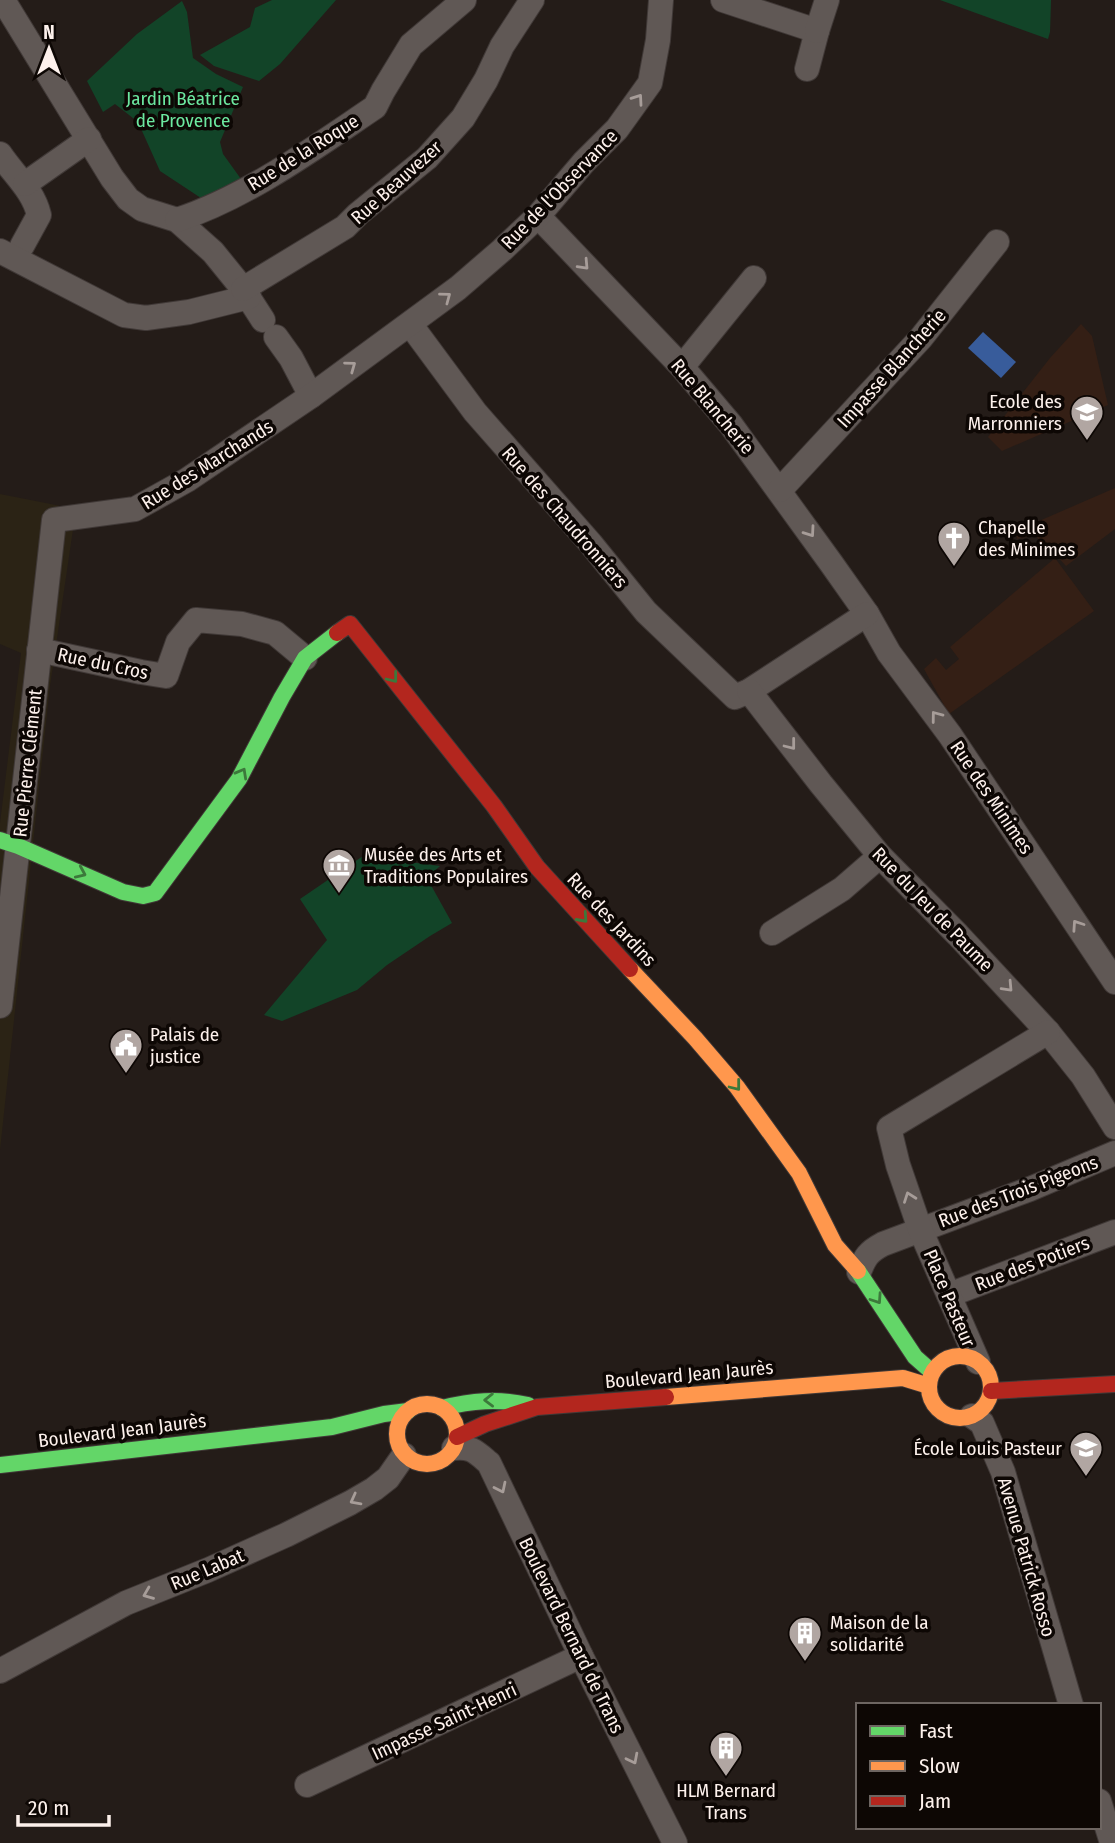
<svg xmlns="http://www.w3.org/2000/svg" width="1115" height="1843" viewBox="0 0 1115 1843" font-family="'Fira Sans Condensed',sans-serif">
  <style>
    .commercial { fill: #2b2315 }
    .built { fill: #341f15 }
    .green { fill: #124428 }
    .water { fill: #385c9b }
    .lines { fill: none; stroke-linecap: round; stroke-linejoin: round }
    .street-casing { stroke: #403937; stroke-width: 26 }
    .fast-casing { stroke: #403937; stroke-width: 18 }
    .slow-casing { stroke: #403937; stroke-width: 18 }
    .jam-casing { stroke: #403937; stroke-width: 18 }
    .street { stroke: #605855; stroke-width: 24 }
    .fast { stroke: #63d668; stroke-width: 16 }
    .slow { stroke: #ff974d; stroke-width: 16 }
    .jam { stroke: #b3261e; stroke-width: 16 }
    .oneway { stroke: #a79d99 }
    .oneway2 { stroke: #3c793b }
    .labels { text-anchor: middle; stroke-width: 7; stroke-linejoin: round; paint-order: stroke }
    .park-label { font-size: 19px; fill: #6ce8a0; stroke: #0d0704 }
    .street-label { font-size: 19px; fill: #fdf1ec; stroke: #0d0704 }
    .poi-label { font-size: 19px; fill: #fdf1ec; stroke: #0d0704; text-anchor: start }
  </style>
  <rect width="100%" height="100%" fill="#241c18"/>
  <path class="commercial" d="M 0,494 L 76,509 L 50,686 L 0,1150 L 0,823 L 21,653 L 0,644 Z"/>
  <g class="built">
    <path d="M 1081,324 L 1092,336 L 1108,405 L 1002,451 L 988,437 L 1050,358 Z"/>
    <path d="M 1115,488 L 1115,529 L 1066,566 L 1055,554 L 1047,556 L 1036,535 L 1017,539 L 1016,531 Z"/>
    <path d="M 1055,558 L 1094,611 L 949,714 L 924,669 L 936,658 L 946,670 L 959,659 L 950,647 Z"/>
  </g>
  <g class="green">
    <path d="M 272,0 L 336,0 L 280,64 L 259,81 L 214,66 L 200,55 L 250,27 L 255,8 Z"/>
    <path d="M 940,0 L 1051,0 L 1050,32 L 1048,39 Z"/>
    <path d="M 182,1 L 187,12 L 193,58 L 216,74 L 243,87 L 220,142 L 223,154 L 241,179 L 207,202 L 160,171 L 138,122 L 115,104 L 103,112 L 87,81 L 137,34 Z"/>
    <path d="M 363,856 L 440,866 L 427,878 L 452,923 L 430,936 L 387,965 L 357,990 L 282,1021 L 264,1015 L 327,940 L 300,899 Z"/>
  </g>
  <path class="water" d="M 983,332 L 1016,362 L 1001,378 L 968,348 Z"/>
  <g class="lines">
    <defs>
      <g id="street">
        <path d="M 3,0 L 112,178 L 128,199 L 142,209 L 177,220 L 213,252 L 243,289 L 263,320"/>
        <path d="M 723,0 L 817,31 L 807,69"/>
        <path d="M 817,31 L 827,0"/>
        <path d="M 0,154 C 14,175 33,190 39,215 L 22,246"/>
        <path d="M 25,184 L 89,139"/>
        <path d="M 538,216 L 682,367 L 731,425 L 831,563 L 867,614 L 889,653 L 950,735 L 1115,982"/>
        <path d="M 177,220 C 247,197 314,148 375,107 L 383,91 L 411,45 L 464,0"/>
        <path d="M 0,251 L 124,315 L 146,318 L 189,312 L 249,297"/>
        <path d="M 243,289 L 345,227 L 358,214 L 427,158 L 463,118 L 486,80 L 502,46 L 532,0"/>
        <path d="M 410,324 L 475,412 L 591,544 L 646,612 L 735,697 L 749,691 L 867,614"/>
        <path d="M 276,337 L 291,358 L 311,396"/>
        <path d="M 682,367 L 754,278"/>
        <path d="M 780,490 L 921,338 L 997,242"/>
        <path d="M 39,650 L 141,672 L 166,676 L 178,642 L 196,620 L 242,624 L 275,633 L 305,658"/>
        <path d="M 749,691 L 821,784 L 880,856 L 958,935 L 1048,1032 L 1083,1076 L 1115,1127"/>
        <path d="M 772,933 L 842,889 L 880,856"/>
        <path d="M 0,1006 L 54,520 L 135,509 L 187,480 L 311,396 L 458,288 L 502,250 L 538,216 L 584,162 L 617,129 L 650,83 L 658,40 L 661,0"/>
        <path d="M 859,1272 C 865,1257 868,1252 883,1244 L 1030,1189 L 1115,1153"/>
        <path d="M 949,1295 L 1115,1232"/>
        <path d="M 978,1362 L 920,1229 L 898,1165 L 889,1128 L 1048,1032"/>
        <path d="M 972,1416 L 982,1423 L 1003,1472 L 1071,1705"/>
        <path d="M 454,1448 C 471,1446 476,1452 489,1463 L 581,1656 L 675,1843"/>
        <path d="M 0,1671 L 126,1603 L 208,1570 L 286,1535 L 350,1503 L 374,1489 L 388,1478 L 404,1455"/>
        <path d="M 307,1785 L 581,1656"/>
        <path d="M 1099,1801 L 1112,1843"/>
      </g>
      <g id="fast">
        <path d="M 0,840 L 18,846 L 123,892 L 143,896 L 155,893 L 239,779 L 282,697 L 305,658 L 337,633"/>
        <path d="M 858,1271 L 915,1357 L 932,1372"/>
        <path d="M 442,1408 C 471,1401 498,1398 528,1405"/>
        <path d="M 0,1465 L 332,1427 L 384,1414 L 408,1411"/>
      </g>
      <g id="slow">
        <path d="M 630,969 L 695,1038 L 737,1087 L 799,1173 L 835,1245 L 858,1271"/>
        <circle cx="960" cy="1387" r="31"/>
        <path d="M 666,1397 L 903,1378 L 929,1386"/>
        <circle cx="427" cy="1434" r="30"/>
      </g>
      <g id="jam">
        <path d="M 337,633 L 350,624 L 494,806 L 537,867 L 630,969"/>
        <path d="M 991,1391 L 1115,1384"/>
        <path d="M 457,1437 L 485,1424 L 537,1407 L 666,1397"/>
      </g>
    </defs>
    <use href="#street" class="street-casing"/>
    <use href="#fast" class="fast-casing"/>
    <use href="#slow" class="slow-casing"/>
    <use href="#jam" class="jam-casing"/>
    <use href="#street" class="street"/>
    <use href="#fast" class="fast"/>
    <use href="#slow" class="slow"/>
    <use href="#jam" class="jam"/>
  </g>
  <defs><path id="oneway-chevron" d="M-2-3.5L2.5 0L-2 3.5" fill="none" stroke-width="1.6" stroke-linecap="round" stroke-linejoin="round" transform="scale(1.75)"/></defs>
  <g class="oneway">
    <use href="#oneway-chevron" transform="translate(638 99) rotate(-55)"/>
    <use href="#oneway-chevron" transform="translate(584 265) rotate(47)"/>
    <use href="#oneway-chevron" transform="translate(446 297) rotate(-37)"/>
    <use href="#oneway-chevron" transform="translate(351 366) rotate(-36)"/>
    <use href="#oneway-chevron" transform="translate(810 532) rotate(55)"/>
    <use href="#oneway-chevron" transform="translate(936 716) rotate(-127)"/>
    <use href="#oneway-chevron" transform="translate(791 745) rotate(52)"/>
    <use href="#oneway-chevron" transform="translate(1077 925) rotate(-124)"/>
    <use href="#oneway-chevron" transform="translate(1008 987) rotate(47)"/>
    <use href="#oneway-chevron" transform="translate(909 1197) rotate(-110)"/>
    <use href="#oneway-chevron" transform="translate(501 1488) rotate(64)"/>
    <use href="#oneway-chevron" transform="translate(355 1500) rotate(152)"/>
    <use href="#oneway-chevron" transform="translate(148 1594) rotate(158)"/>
    <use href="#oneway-chevron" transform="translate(633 1759) rotate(63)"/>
  </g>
  <g class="oneway2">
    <use href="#oneway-chevron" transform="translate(393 678) rotate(52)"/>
    <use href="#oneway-chevron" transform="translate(242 773) rotate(-61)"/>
    <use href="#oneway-chevron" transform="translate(81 873) rotate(24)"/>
    <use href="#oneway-chevron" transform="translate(583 918) rotate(48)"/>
    <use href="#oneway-chevron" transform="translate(736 1086) rotate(52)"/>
    <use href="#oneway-chevron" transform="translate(877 1299) rotate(56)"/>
    <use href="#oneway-chevron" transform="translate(489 1400) rotate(179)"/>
  </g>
  <defs>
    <symbol id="school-pin" viewBox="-11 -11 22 30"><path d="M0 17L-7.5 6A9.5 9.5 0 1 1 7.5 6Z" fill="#b1a6a2" stroke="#0d0704"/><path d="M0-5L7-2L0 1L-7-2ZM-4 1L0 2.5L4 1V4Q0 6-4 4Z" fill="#fff"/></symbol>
    <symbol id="church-pin" viewBox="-11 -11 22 30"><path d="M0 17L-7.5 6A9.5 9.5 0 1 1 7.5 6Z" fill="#b1a6a2" stroke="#0d0704"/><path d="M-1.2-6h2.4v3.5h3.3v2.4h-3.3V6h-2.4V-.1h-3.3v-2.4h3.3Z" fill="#fff"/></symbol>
    <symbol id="museum-pin" viewBox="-11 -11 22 30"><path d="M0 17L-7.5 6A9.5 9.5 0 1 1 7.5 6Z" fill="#b1a6a2" stroke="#0d0704"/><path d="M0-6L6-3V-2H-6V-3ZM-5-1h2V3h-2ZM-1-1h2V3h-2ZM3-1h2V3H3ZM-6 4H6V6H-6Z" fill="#fff"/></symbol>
    <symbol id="civic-pin" viewBox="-11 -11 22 30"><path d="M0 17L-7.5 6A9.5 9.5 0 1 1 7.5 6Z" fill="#b1a6a2" stroke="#0d0704"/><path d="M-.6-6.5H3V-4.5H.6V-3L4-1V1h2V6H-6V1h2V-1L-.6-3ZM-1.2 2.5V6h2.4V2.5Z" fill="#fff"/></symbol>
    <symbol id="building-pin" viewBox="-11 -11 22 30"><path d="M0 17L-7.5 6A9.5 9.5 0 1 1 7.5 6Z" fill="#b1a6a2" stroke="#0d0704"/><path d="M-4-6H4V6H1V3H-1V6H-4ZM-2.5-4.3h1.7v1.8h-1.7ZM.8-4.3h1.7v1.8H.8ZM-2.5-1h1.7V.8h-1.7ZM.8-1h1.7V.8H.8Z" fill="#fff"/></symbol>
  </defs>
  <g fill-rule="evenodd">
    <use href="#school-pin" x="1068" y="393" width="38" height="52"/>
    <use href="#church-pin" x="935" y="519" width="38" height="52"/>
    <use href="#museum-pin" x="320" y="846" width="38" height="52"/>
    <use href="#civic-pin" x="107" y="1026" width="38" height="52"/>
    <use href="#school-pin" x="1067" y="1429" width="38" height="52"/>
    <use href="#building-pin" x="786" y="1614" width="38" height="52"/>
    <use href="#building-pin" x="707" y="1729" width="38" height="52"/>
  </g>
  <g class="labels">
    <g class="park-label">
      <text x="183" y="105">Jardin Béatrice<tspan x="183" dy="22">de Provence</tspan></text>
    </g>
    <g class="street-label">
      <text transform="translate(303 152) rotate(-32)" y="7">Rue de la Roque</text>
      <text transform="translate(396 182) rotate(-42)" y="7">Rue Beauvezer</text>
      <text transform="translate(559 189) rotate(-46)" y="7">Rue de l'Observance</text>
      <text transform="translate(891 368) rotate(-48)" y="7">Impasse Blancherie</text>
      <text transform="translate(713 406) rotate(50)" y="7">Rue Blancherie</text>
      <text transform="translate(207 464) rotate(-32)" y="7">Rue des Marchands</text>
      <text transform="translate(565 517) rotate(49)" y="7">Rue des Chaudronniers</text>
      <text transform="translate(103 663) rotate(12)" y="7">Rue du Cros</text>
      <text transform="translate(27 763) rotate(-84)" y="7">Rue Pierre Clément</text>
      <text transform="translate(992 797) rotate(56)" y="7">Rue des Minimes</text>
      <text transform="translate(933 909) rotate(46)" y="7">Rue du Jeu de Paume</text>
      <text transform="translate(612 919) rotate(47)" y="7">Rue des Jardins</text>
      <text transform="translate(1018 1191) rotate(-21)" y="7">Rue des Trois Pigeons</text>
      <text transform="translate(1032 1263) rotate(-21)" y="7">Rue des Potiers</text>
      <text transform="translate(950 1298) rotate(67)" y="7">Place Pasteur</text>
      <text transform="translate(689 1374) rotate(-5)" y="7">Boulevard Jean Jaurès</text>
      <text transform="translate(122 1430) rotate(-7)" y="7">Boulevard Jean Jaurès</text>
      <text transform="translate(1027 1557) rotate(74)" y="7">Avenue Patrick Rosso</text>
      <text transform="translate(207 1569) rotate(-23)" y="7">Rue Labat</text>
      <text transform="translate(572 1635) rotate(64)" y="7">Boulevard Bernard de Trans</text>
      <text transform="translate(444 1721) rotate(-25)" y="7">Impasse Saint-Henri</text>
    </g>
    <g class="poi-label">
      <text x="1062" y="408" text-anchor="end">Ecole des<tspan x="1062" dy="22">Marronniers</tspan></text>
      <text x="978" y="534">Chapelle<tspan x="978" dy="22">des Minimes</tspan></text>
      <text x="364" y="861">Musée des Arts et<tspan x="364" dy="22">Traditions Populaires</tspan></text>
      <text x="150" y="1041">Palais de<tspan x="150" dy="22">justice</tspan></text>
      <text x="1062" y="1455" text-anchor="end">École Louis Pasteur</text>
      <text x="830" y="1629">Maison de la<tspan x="830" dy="22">solidarité</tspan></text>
      <text x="726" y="1797" text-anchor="middle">HLM Bernard<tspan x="726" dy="22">Trans</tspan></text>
    </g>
  </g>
  <rect x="856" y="1703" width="245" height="126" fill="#0d0704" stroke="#6d6561" stroke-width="2"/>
  <rect x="870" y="1726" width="35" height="10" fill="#63d668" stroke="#6d6561" stroke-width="2"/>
  <text x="919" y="1738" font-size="21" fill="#fdf1ec">Fast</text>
  <rect x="870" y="1761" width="35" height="10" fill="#ff974d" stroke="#6d6561" stroke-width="2"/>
  <text x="919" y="1773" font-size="21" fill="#fdf1ec">Slow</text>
  <rect x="870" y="1796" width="35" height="10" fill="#b3261e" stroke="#6d6561" stroke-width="2"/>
  <text x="919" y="1808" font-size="21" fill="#fdf1ec">Jam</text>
  <g transform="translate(49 49)" stroke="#0d0704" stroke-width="5" paint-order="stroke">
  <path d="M0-5L12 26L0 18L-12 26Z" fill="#fdf1ec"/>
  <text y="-10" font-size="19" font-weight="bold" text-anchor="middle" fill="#fdf1ec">N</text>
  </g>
  <path d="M18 1815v10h91v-10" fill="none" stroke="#fdf1ec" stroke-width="3.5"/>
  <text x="28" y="1815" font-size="21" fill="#fdf1ec" stroke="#0d0704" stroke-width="5" paint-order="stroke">20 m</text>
</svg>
